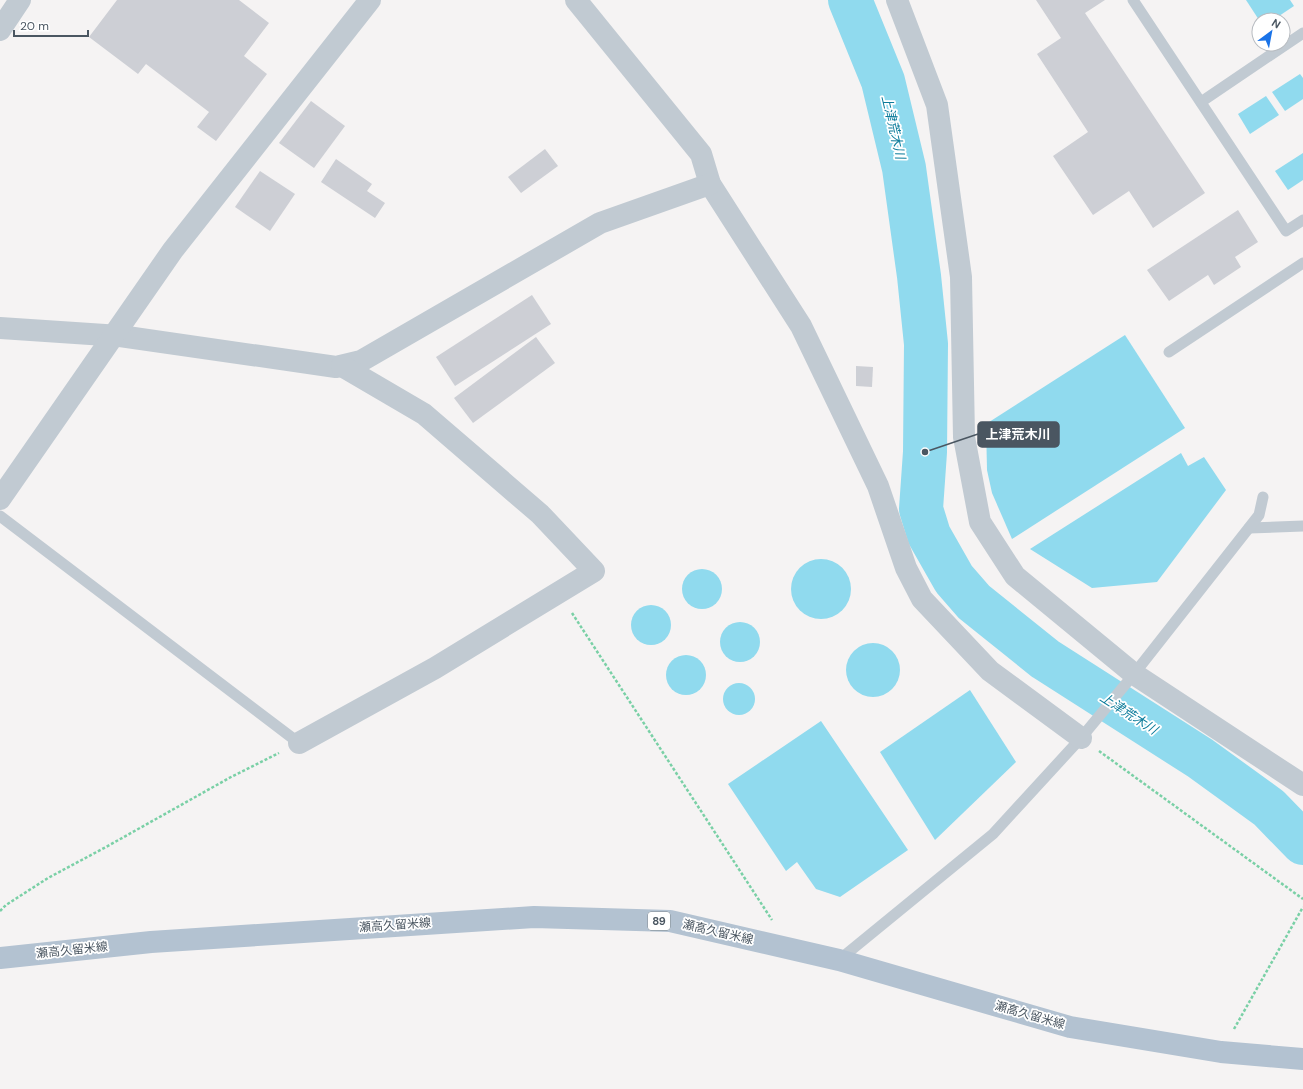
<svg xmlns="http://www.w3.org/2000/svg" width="1303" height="1089" viewBox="0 0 1303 1089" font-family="'DM Sans','Noto Sans JP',sans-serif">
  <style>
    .water { fill: #90daee }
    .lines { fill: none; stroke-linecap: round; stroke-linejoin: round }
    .river { stroke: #90daee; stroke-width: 44 }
    .building { fill: #cdcfd5 }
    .path { stroke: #7ad0a6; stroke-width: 2.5; stroke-dasharray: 3 2; stroke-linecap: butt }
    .service { stroke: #c1cad2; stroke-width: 11 }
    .minor { stroke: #c1cad2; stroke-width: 22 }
    .tertiary { stroke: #c1cad2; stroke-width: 22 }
    .primary { stroke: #b3c2d1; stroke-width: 22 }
    .labels { text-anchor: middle; stroke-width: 3.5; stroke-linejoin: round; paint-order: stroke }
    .shield { fill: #fff; stroke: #808990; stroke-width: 1 }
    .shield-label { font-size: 11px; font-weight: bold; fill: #4a5661 }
    .street-label { font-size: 12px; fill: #4a5661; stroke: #fff }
    .water-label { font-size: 13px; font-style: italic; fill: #0c7c9b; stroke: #fff }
    .leader { fill: none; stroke: #4a5661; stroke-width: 1.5 }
    .callout-dot { fill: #4a5661; stroke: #fff; stroke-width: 1.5 }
    .callout { fill: #4a5661; stroke: #4a5661; stroke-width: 1.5 }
    .callout-label { font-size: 13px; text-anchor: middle; font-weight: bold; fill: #fff }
  </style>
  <rect width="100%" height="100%" fill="#f5f3f3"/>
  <g class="water">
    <path d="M 1246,0 L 1290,0 L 1294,6 L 1273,20 L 1259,20 Z"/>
    <path d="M 1300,74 L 1303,78 L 1303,99 L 1285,111 L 1272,92 Z"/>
    <path d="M 1266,96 L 1279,115 L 1250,134 L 1238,114 Z"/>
    <path d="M 1303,153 L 1303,180 L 1288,190 L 1275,171 Z"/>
    <path d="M 1125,335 L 1185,428 L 1012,539 L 992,493 L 987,470 L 986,424 Z"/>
    <path d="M 1181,453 L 1188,466 L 1204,457 L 1226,490 L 1157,582 L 1092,588 L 1030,549 Z"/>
    <circle cx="821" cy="589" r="30"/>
    <circle cx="702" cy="589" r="20"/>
    <circle cx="651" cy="625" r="20"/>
    <circle cx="740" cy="642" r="20"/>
    <circle cx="873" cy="670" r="27"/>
    <circle cx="686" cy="675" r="20"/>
    <circle cx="739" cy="699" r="16"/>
    <path d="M 970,690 L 1016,762 L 935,840 L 880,752 Z"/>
    <path d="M 821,721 L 908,850 L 840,897 L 816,889 L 797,862 L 786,871 L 728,784 Z"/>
  </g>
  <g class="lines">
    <path class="river" d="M 850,0 L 883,81 L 904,168 L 919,276 L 926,344 L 925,452 L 921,509 L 929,535 L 954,579 L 974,602 L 1045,659 L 1200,758 L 1269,808 L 1303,843"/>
  </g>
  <g class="building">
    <path d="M 117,0 L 239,0 L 269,23 L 244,56 L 267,74 L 216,141 L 197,127 L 209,112 L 146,64 L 138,74 L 89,37 Z"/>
    <path d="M 1036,0 L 1105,0 L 1085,13 L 1205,193 L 1153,228 L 1129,191 L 1093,215 L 1053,156 L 1088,132 L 1037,54 L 1061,38 Z"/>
    <path d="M 311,101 L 345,126 L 314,168 L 279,143 Z"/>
    <path d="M 545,149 L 558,166 L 521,193 L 508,177 Z"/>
    <path d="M 336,159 L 372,184 L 367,191 L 385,203 L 375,218 L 321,182 Z"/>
    <path d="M 260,171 L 295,194 L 270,231 L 235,207 Z"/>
    <path d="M 1238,210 L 1258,242 L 1235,257 L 1241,267 L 1214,285 L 1208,275 L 1169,301 L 1147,270 Z"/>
    <path d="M 532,295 L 551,324 L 455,386 L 436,357 Z"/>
    <path d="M 536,337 L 555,363 L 473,423 L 454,398 Z"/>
    <path d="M 856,366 L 873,367 L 872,387 L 856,386 Z"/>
  </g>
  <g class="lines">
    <g class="path">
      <path d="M 572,613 L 772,920"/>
      <path d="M 1099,751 L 1303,899"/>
      <path d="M 0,911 L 6,905 L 48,878 L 106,847 L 231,777 L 279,753"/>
      <path d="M 1234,1029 L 1303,907"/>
    </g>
    <g class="service">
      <path d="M 1133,0 L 1286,231 L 1303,220"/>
      <path d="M 1201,102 L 1303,33"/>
      <path d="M 1169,352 L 1303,263"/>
      <path d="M 0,516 L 299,743"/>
      <path d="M 1249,528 L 1303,526"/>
      <path d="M 839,960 L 993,834 L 1081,738 L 1134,674 L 1259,515 L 1263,497"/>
    </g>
    <g class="minor">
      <path d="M 576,0 L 701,154 L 710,184 L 801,326 L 878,486 L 906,568 L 922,599 L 990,671 L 1081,738"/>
      <path d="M 897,0 L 937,105 L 961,277 L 964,437 L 980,522 L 1015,576 L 1134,674 L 1303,785"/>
      <path d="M 0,30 L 20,0"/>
      <path d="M 0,328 L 120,336 L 336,367 L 361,361 L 600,223 L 710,184"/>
      <path d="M 299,743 L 435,668 L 594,571 L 540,514 L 424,414 L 342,366"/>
    </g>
    <path class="tertiary" d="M 0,499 L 173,250 L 370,0"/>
    <path class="primary" d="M 0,958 L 151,942 L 534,917 L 670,921 L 839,960 L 1070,1027 L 1221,1052 L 1303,1059"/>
  </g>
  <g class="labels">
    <rect class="shield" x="648" y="912" width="22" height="18" rx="3"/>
    <g class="shield-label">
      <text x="659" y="925">89</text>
    </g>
    <g class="street-label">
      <text transform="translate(395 925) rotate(-4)" y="4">瀬高久留米線</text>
      <text transform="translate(718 932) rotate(13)" y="4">瀬高久留米線</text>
      <text transform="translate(72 950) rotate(-6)" y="4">瀬高久留米線</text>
      <text transform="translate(1030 1015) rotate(16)" y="4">瀬高久留米線</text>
    </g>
    <g class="water-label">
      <text transform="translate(894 127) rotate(77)" y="5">上津荒木川</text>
      <text transform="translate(1129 713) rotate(33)" y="5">上津荒木川</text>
    </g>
  </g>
  <path class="leader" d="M925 452L978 434"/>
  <circle class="callout-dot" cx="925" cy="452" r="4"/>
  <rect class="callout" x="978" y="422" width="81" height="25" rx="4"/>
  <g class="callout-label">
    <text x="1018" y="439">上津荒木川</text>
  </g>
  <g transform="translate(1271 32) rotate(32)"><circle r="19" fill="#ffffff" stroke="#b7bbc0"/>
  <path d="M0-3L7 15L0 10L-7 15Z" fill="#1a73e8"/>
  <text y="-6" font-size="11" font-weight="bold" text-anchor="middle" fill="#4a5661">N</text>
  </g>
  <path d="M14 30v6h74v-6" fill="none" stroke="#4a5661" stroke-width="2"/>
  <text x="20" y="30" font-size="12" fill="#4a5661" stroke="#ffffff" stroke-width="3" paint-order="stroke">20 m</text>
</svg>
